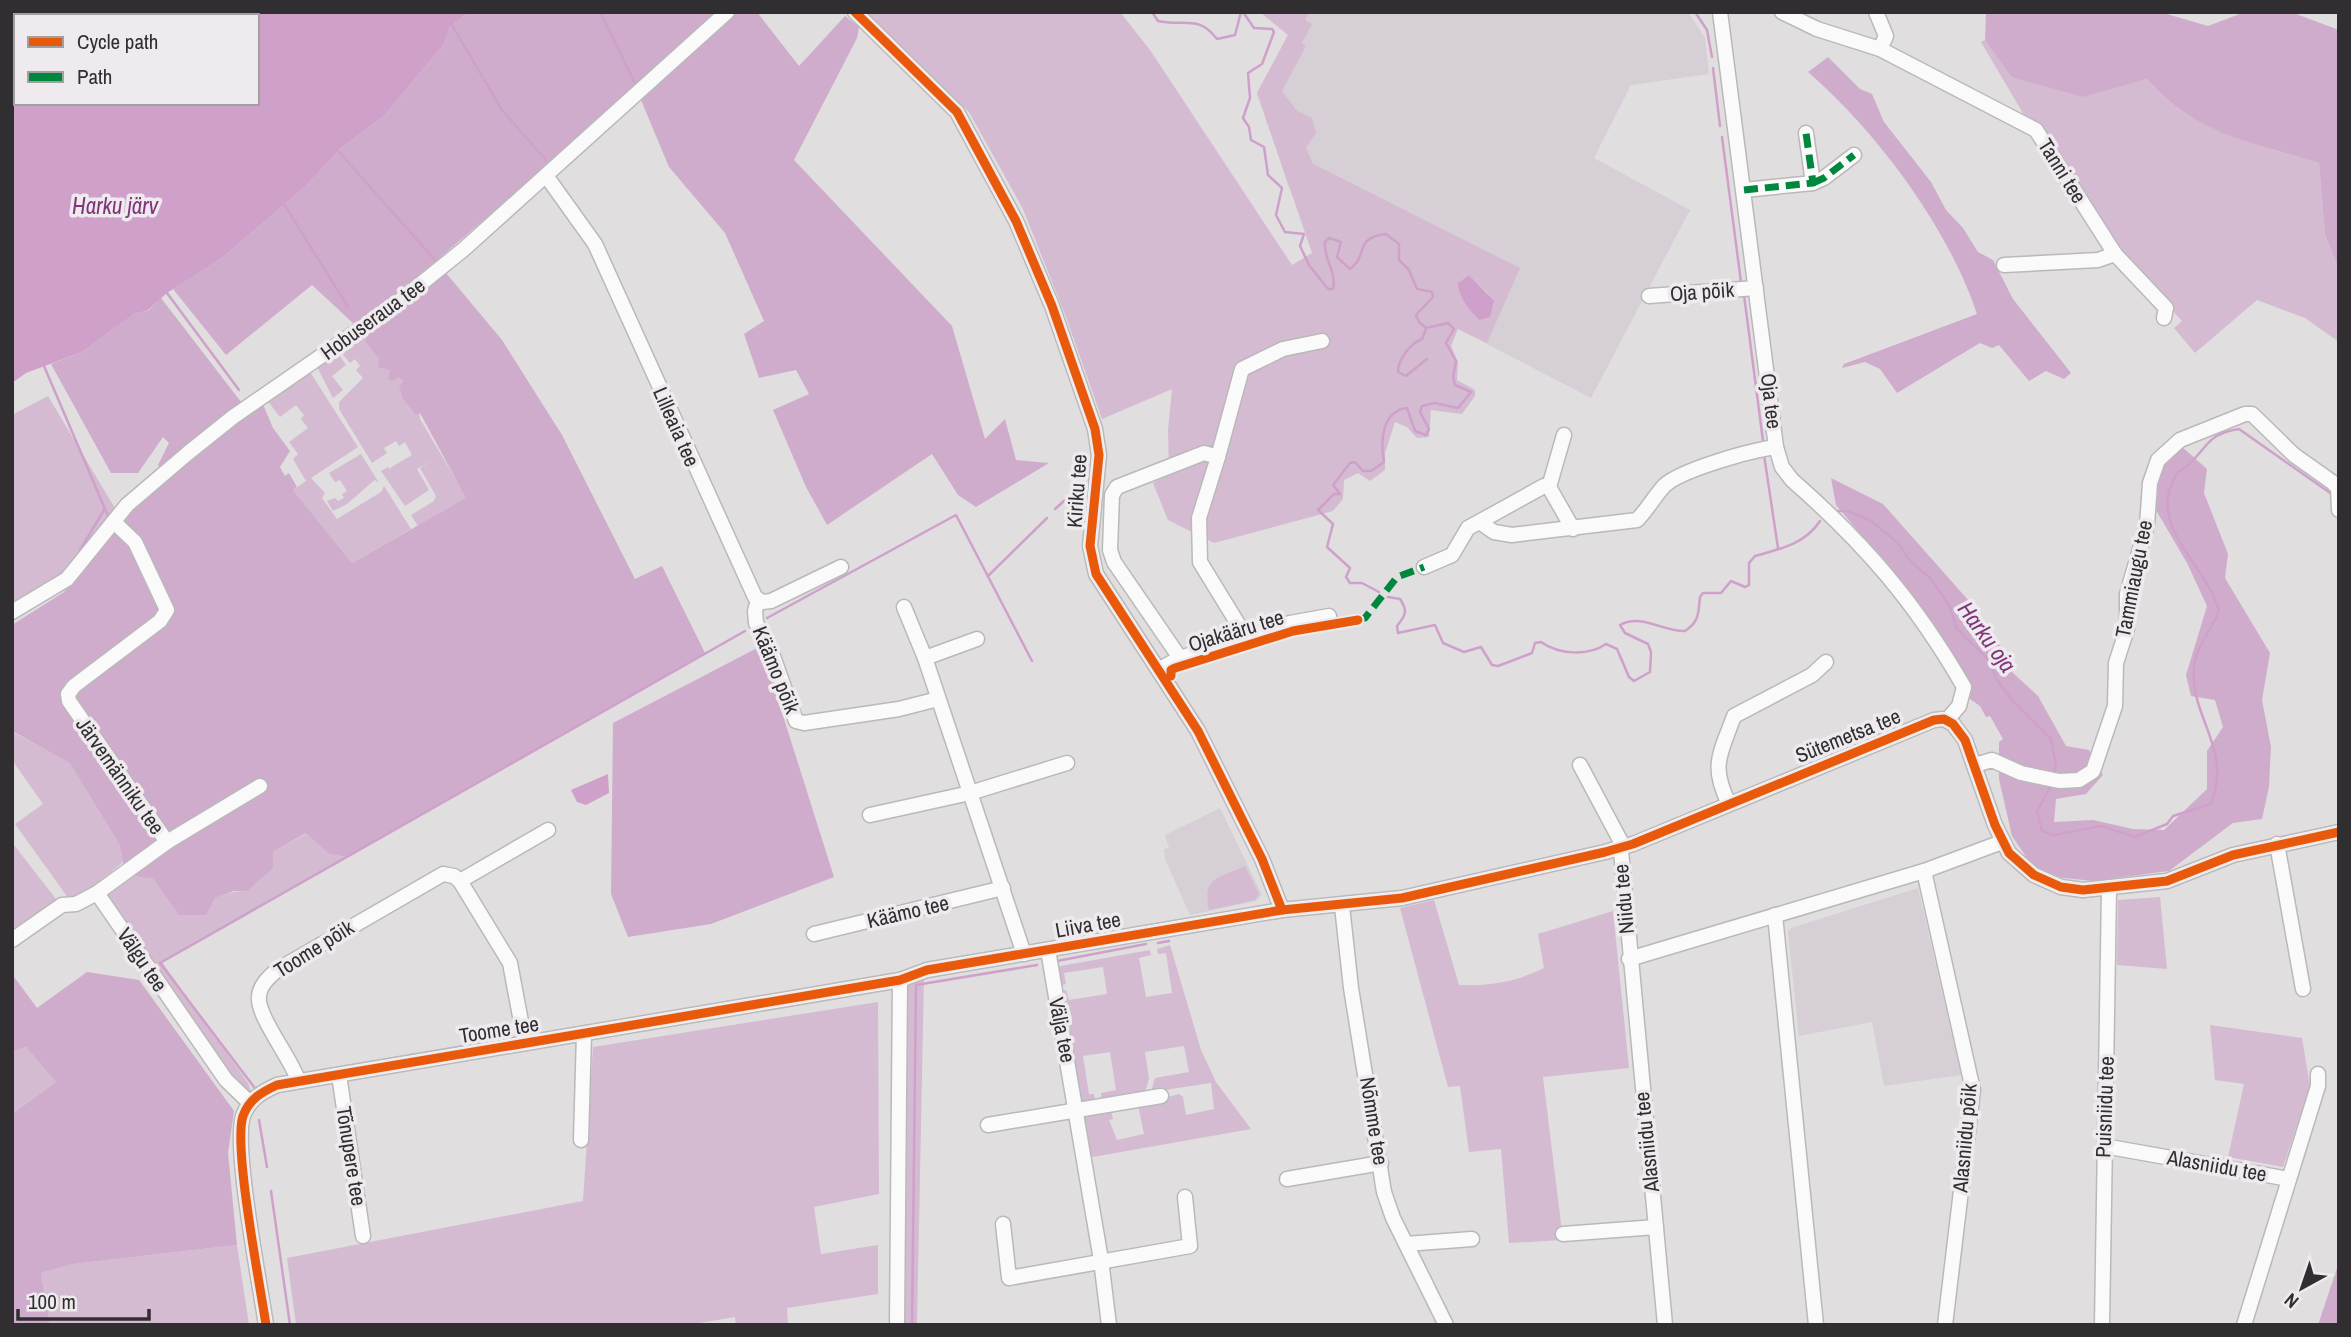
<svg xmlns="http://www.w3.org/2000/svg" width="2351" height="1337" viewBox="0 0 2351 1337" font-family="'Archivo Narrow',sans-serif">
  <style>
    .built { fill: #d6cfd5 }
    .green { fill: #d4bbd1; fill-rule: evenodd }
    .forest { fill: #d0accc }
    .water { fill: #cfa1ca; fill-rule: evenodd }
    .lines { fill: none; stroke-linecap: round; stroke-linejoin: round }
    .stream { stroke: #cfa1ca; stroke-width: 2.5 }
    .minor-casing { stroke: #bab9ba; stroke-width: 17 }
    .minor { stroke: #fafafa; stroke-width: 14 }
    .quiet { stroke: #00873e; stroke-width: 7; stroke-dasharray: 14 7; stroke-linecap: butt }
    .cycleway-casing { stroke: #eeeaee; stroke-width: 13 }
    .cycleway { stroke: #e8590c; stroke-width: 9 }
    .labels { text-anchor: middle; stroke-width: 7; stroke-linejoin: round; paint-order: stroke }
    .street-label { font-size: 21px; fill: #302e30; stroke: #eeeaee }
    .water-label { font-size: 23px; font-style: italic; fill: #81347b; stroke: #eeeaee }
  </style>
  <rect width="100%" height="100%" fill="#e0dedf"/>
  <g class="built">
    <path d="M 1260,12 L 1688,12 L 1705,38 L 1709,74 L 1631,85 L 1594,158 L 1690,210 L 1591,398 L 1458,329 L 1289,188 L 1257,93 L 1288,35 Z"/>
    <path d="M 1220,808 L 1262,895 L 1256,901 L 1190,915 L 1165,859 L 1164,849 L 1169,848 L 1165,835 Z"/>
    <path d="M 1918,888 L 1961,1075 L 1884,1086 L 1872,1022 L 1799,1036 L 1788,932 L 1791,928 Z"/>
  </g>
  <g class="green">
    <path d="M 865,12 L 1120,12 L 1150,50 L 1292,265 L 1312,253 L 1257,93 L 1288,35 L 1260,12 L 1309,12 L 1305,20 L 1312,24 L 1302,43 L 1306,46 L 1282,91 L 1297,111 L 1312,118 L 1316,133 L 1306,148 L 1313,164 L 1520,268 L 1487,343 L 1458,329 L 1451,346 L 1458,362 L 1457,380 L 1475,390 L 1475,396 L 1462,414 L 1431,410 L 1429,437 L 1417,438 L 1407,427 L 1395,422 L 1385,453 L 1385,470 L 1370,481 L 1358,473 L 1344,480 L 1343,499 L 1333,511 L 1214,543 L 1168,520 L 1153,483 L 1169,475 L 1168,430 L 1172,389 L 1102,419 L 1066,317 L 1023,209 L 969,112 ZM 1469,275 L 1488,293 L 1483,320 L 1475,316 L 1459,282 Z"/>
    <path d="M 1985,40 L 2011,77 L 2083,96 L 2147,79 C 2194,134 2253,142 2319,163 L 2325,235 L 2339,269 L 2339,342 L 2305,318 L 2257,300 L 2195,353 L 2174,328 L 2182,321 L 2129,264 L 2073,182 L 2039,123 L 2024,115 L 1981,42 Z"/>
    <path d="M 374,324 L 403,348 L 417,383 L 420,419 L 467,498 L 418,526 L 411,515 L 434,501 L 436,496 L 420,468 L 433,460 L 417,469 L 429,490 L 405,506 L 381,471 L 388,467 L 391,471 L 390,468 L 412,455 L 405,442 L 399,446 L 396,441 L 384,448 L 387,453 L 372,463 L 339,409 L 339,402 L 363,378 L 356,370 L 360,366 L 355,359 L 350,363 L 340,351 Z"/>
    <path d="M 336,350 L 346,365 L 332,376 L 343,390 L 333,398 L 316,365 Z"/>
    <path d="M 306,370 L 310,372 L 358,447 L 311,478 L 325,493 L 322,498 L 337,519 L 381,492 L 384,486 L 411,529 L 352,563 L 293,490 L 306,481 L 293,459 L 298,454 L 289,442 L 308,428 L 301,419 L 304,415 L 296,405 L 280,417 L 267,400 Z"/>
    <path d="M 48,396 L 116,510 L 65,576 L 12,608 L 12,415 Z"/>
    <path d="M 361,454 L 379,483 L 375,480 L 371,483 L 347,504 L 333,511 L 327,501 L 335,498 L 338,501 L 344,498 L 342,494 L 347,491 L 340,480 L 335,482 L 329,473 Z"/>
    <path d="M 14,733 L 70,762 L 119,844 L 123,862 L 75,901 L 69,899 L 15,824 L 43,804 L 12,760 Z"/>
    <path d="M 307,833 L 329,854 L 346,857 L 162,962 L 248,1083 L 252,1094 L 244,1094 L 107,900 L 108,887 L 126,875 L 153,879 L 180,915 C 201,905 222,891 247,891 L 273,852 Z"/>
    <path d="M 14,845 L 59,903 L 12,935 L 12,846 Z"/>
    <path d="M 1245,866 L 1259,894 L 1255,900 L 1209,910 C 1202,876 1218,879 1245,866 Z"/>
    <path d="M 2160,897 L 2167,969 L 2117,965 L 2118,900 Z"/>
    <path d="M 1434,900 L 1459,985 C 1491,986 1515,982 1544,968 L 1538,934 L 1613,911 L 1629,1068 L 1543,1077 L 1563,1240 L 1509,1243 L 1501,1149 L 1469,1152 L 1460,1086 L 1448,1087 L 1400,908 Z"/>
    <path d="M 1170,945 L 1201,1050 L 1216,1082 L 1251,1129 L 1087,1158 L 1079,1116 L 1111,1110 L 1113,1119 L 1109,1120 L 1117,1140 L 1144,1134 L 1138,1105 L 1179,1094 L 1183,1097 L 1186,1115 L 1214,1109 L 1211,1083 L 1151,1092 L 1155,1078 L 1189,1072 L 1184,1046 L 1145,1052 L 1149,1079 L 1145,1092 L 1101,1100 L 1101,1093 L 1116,1090 L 1110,1052 L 1083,1056 L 1089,1094 L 1094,1094 L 1095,1101 L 1083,1104 L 1078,1101 L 1061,991 L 1066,990 L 1069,1000 L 1107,994 L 1103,967 L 1064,973 L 1066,984 L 1058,986 L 1055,967 L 1150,950 L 1151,955 L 1139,958 L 1146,997 L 1172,993 L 1166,953 L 1158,954 L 1157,949 Z"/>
    <path d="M 924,976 L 917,1325 L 902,1325 L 905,990 L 912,980 Z"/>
    <path d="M 878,1002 L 879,1194 L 814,1207 L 821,1254 L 878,1245 L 878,1294 L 787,1308 L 788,1325 L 736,1325 L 735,1317 L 688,1325 L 296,1325 L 287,1258 L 583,1201 L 593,1047 Z"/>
    <path d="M 2210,1025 L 2302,1038 L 2310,1086 L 2283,1167 L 2228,1157 L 2244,1084 L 2215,1080 Z"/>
    <path d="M 26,1047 L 56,1082 L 12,1114 L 12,1052 Z"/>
    <path d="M 237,1245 L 249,1325 L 50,1325 L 41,1273 L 73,1264 Z"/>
  </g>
  <g class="forest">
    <path d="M 469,12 L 757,12 L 799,66 L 845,16 L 859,27 L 857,38 L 794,160 L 952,326 L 985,439 L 1005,419 L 1016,460 L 1049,463 L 976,507 L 958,495 L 932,454 L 827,525 L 806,487 L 773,410 L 809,394 L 796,370 L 759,378 L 744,334 L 764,321 L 725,233 L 669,167 L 641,100 L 632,92 L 436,261 L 502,340 L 562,435 L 635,579 L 662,566 L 705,653 L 346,857 L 329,854 L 306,833 L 273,852 L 273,868 L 247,891 L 234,891 L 215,898 L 206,915 L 179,915 L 153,879 L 126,875 L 119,844 L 70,763 L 12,731 L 12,625 L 64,592 L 131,509 L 166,480 L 158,465 L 169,443 L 163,437 L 138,473 L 111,473 L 51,364 L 82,352 L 136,313 L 148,311 L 161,298 L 248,411 L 262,402 L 273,428 L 290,451 L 280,467 L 285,476 L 289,473 L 297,487 L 293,490 L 352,563 L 466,498 L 420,413 L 416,415 L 403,399 L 399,385 L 404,382 L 399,377 L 392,381 L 388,379 L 390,370 L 378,367 L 379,359 L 365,341 L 374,324 L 354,324 L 312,285 L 226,355 L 173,289 L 222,258 L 308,184 L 341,148 L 384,116 L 444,44 L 450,27 Z"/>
    <path d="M 1986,12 L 2160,12 L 2208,26 L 2245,12 L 2291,12 L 2339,30 L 2339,269 L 2325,235 L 2319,163 C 2250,141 2197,136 2147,79 L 2083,97 L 2011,77 L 1985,40 Z"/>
    <path d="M 1828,57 L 1860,89 L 1872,94 L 1884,122 L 1931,182 L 1946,210 L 1963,228 L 1978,252 L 1993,260 L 2013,299 L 2071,373 L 2064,379 L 2046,371 L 2029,381 L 1999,345 L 1992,348 L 1980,343 L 1897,393 L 1880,369 L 1865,362 L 1842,368 L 1844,364 L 1977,314 C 1948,227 1877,132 1808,72 Z"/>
    <path d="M 2181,446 L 2207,469 L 2204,493 L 2228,554 L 2225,578 L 2270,653 L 2262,700 L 2271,747 L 2269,787 L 2262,819 L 2233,823 L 2169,871 L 2093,881 L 2055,877 L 2031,864 L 2012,836 L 1999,779 L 1999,742 L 2003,739 L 1990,716 L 1986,717 L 1980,706 L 1970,699 L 1964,674 L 1895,575 L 1836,505 L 1831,478 L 1883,504 L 1969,601 L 1995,636 L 2013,673 L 2038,696 L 2066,746 L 2089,750 L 2103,775 L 2086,794 L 2056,799 L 2054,822 L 2093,820 L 2133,829 L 2164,830 L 2207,789 L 2207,751 L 2223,727 L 2215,700 L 2191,696 L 2186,675 L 2207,606 L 2187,563 L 2156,510 L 2160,468 Z"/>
    <path d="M 761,646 L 834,877 L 711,924 L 628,937 L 611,894 L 613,723 Z"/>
    <path d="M 87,972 L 139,980 L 234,1111 L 228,1153 L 237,1245 L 73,1264 L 41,1273 L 50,1325 L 12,1325 L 12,1114 L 56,1082 L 26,1047 L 12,1052 L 12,974 L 37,1008 Z"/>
    <path d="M 2339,1262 L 2339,1325 L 2318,1325 Z"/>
  </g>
  <g class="water">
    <path d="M 12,12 L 469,12 L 450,27 L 444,44 L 384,116 L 341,148 L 308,184 L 222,258 L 167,293 L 147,311 L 136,313 L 82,352 L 26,373 L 12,383 ZM 16,16 L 257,16 L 257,103 L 16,103 Z"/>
    <path d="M 1469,275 L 1494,301 L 1490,317 L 1480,320 C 1470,312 1458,296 1458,283 Z"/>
    <path d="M 608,774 L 609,793 L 586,805 L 577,802 L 571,790 Z"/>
  </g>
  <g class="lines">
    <g class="stream">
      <path d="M 600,12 L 635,83"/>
      <path d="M 1152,12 L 1158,21 C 1184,27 1198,14 1217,39 L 1235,35 L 1241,12"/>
      <path d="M 1243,12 L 1254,28 L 1272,29 L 1274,32 L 1262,64 L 1248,73 L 1250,98 L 1243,118 L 1249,127 L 1251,140 L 1264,147 L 1268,175 L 1282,188 L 1276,215 L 1285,232 L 1304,234 L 1300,246 L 1309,265 L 1328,289 L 1333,289 C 1337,271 1323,259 1325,242 L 1329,238 L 1341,242 L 1337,257 L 1350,269 C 1369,255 1353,238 1386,234 L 1399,244 L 1399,260 L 1409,270 L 1417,289 L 1432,292 L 1433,297 L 1416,315 L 1419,322 L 1426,328 L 1448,323 L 1454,329 L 1446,343 L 1456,361 L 1453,377 L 1455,385 L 1471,392 L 1458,408 L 1435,403 L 1422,406 L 1420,412 L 1429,429 L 1426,435 L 1415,431 L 1407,408 C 1382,411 1380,441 1384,462 L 1371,471 L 1363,471 L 1355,462 L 1350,463 L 1333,485 L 1340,494 L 1334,494 L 1318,510 L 1333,524 L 1327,547 L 1350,568 L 1346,577 L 1350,583 L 1362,583 L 1379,592"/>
      <path d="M 1695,12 L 1707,30 L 1712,57"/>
      <path d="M 452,25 L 502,110 L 546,160"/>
      <path d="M 1713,68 L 1720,126"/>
      <path d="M 1722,137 L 1741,282"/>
      <path d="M 338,151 L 435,260"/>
      <path d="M 284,204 L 348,307"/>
      <path d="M 167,293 L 239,390"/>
      <path d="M 1744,295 L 1763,441"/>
      <path d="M 1426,329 L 1422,339 C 1411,343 1398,359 1398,372 L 1406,376 L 1427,359"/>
      <path d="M 44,366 L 108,516"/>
      <path d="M 1764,455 L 1778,548"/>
      <path d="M 1055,509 L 1084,483"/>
      <path d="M 1838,511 L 1848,511 L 1871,521 L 1898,543 L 1910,561 L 1931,579 L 1949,605 L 1957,629 L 1987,658 L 1997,680 L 2012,700 L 2051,739 L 2056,765 L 2054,774"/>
      <path d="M 80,550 L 104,510"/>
      <path d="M 988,576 L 1047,518"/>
      <path d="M 1388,597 L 1400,599 C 1408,611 1406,615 1397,626 L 1398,633 L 1435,625 L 1443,643 L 1464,652 L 1481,647 L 1492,665 L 1498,666 L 1532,653 L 1535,643 L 1541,642 C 1559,655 1589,656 1606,644 L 1617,649 L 1629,677 L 1634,681 L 1650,672 L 1651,652 L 1648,644 L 1625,633 L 1620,625 C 1641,613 1664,632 1685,631 C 1700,621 1698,613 1700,597 L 1703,593 L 1721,593 L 1731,581 L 1745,587 L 1749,585 L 1749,563 L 1755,556 C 1780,549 1805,544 1820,521"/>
      <path d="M 767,618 L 956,515 L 1032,661"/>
      <path d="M 2052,784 L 2037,811 L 2042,831 L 2053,835 L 2101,826 L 2135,837 L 2167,824 L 2173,816 L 2211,804 C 2233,747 2189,718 2194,666 C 2196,649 2212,628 2219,611 C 2208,566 2145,526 2176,475 C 2179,470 2184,469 2188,465 C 2209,446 2207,434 2239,429 L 2333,495"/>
      <path d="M 1158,943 L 1169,941"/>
      <path d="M 1057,961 L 1146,944"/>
      <path d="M 254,1087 L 160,963 L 745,631"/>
      <path d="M 259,1120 L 267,1167"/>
      <path d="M 271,1191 L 290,1325"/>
      <path d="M 912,1325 L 916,985 L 1037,965"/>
    </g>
    <defs>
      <g id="minor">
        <path d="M 855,12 L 957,112 L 1016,221 L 1052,306 L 1095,429 L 1099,455 L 1090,546 L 1096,574 L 1198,731 L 1262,859 L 1282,910"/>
        <path d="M 1720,12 L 1776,447 L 1782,467 L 1792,480 C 1865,544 1915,602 1964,687 L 1959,706 L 1947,720"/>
        <path d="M 1782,12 L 1817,29 L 1880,49 L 2036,130 L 2115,254 L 2166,308 L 2164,318"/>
        <path d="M 1876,12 L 1886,36 L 1880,49"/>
        <path d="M 547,177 L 595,244 L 755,597 L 762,602 L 771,601 L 841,567"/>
        <path d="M 1813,183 L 1824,178 L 1854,155"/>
        <path d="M 1744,190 L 1813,183 L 1806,133"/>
        <path d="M 2004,265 L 2098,260 L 2115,254"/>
        <path d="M 1649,296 L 1756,288"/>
        <path d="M 1218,457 L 1242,369 L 1283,349 L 1322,341"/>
        <path d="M 1549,487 L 1573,529"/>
        <path d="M 1481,523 L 1494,532 L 1512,535 L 1637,520 C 1647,510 1654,497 1664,486 C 1680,470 1752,450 1776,447"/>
        <path d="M 1424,567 L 1452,555 L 1468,528 L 1544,486 L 1549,487 L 1564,435"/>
        <path d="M 758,601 L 755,611 L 756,623 L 768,642 L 796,721 L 804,723 L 899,709 L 938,699"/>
        <path d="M 904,607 L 925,658 L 1024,954"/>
        <path d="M 12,612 L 67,579 L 127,505 L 188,453 L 233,417 L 392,307 L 464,249 L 727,12"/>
        <path d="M 1246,637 L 1290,623 L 1329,616"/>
        <path d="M 925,658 L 977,639"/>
        <path d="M 1160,669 L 1180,658 L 1246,637 L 1200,562 L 1199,518 L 1218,457 L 1204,453 L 1117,487 L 1112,495 L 1110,550 L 1114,562 L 1180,658"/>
        <path d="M 1580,765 L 1620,840 L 1665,1325"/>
        <path d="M 1975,765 L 1992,760 L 2021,773 L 2059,781 L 2079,780 L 2093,771 L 2115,706 L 2116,663 L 2127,629 L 2127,594 L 2147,525 L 2150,483 L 2158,460 L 2180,440 L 2245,414 L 2252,414 L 2294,455 L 2332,482 L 2338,488 L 2339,510"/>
        <path d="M 1729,804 C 1710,765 1720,755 1734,716 L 1812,675 L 1826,662"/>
        <path d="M 870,815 L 970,793 L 1067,763"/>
        <path d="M 167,842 L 260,786"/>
        <path d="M 2277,844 L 2303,989"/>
        <path d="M 1924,871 L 1973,1090 L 1945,1325"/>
        <path d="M 460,881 L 548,830"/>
        <path d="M 97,893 L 167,842 L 69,701 L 68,694 L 74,686 L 160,621 L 167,610 L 135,542 L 114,522"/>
        <path d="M 1342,906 L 1351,988 L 1384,1192 L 1393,1218 L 1446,1325"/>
        <path d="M 1775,915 L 1816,1325"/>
        <path d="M 814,934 L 1003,888"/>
        <path d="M 12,940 L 62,905 L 76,904 L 97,893 L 226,1080 L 250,1103"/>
        <path d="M 1048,950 L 1101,1260 L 1109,1325"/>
        <path d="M 1629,959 L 1924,871 L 2002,842"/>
        <path d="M 339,1075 L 363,1236"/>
        <path d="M 298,1080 C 291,1058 256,1015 259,996 C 260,985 269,977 277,970 L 443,874 L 454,876 L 460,881 L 510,963 L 525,1043"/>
        <path d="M 988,1125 L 1161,1096"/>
        <path d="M 581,1140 L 584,1034"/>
        <path d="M 2104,1146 L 2289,1179"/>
        <path d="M 1287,1179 L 1381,1163"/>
        <path d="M 1003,1224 L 1009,1278 L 1190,1246 L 1185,1197"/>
        <path d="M 1563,1234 L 1656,1227"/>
        <path d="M 1406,1244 L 1472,1239"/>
        <path d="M 266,1325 C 260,1284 233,1147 243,1116 C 249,1099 262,1092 277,1085 L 900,980 L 927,970 L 1282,910 L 1402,898 L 1605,852 L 1633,844 L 1934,720 L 1944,719 L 1953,724 L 1965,740 L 1995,825 L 2009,853 L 2034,875 L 2061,887 L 2083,890 L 2167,881 L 2233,855 L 2339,832"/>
        <path d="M 897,1325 L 900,980"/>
        <path d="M 2102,1325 L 2109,889"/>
        <path d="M 2244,1325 L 2318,1086 L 2318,1074"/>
      </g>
    </defs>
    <use href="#minor" class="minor-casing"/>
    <use href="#minor" class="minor"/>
    <g class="quiet">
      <path d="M 1813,183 L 1824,178 L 1854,155"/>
      <path d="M 1744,190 L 1813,183 L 1806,133"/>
      <path d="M 1358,620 L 1365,618 L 1397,577 L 1424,567"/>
    </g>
    <defs>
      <g id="cycleway">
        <path d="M 855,12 L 957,112 L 1016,221 L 1052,306 L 1095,429 L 1099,455 L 1090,546 L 1096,574 L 1198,731 L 1262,859 L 1282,910"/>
        <path d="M 1171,676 L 1171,670 L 1175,668 L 1293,631 L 1358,620"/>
        <path d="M 266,1325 C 260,1284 233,1147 243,1116 C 249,1099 262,1092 277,1085 L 900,980 L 927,970 L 1282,910 L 1402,898 L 1605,852 L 1633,844 L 1934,720 L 1944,719 L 1953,724 L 1965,740 L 1995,825 L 2009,853 L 2034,875 L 2061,887 L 2083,890 L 2167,881 L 2233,855 L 2339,832"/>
      </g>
    </defs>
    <use href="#cycleway" class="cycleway-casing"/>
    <use href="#cycleway" class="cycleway"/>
  </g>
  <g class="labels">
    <g class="street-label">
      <text transform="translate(2062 171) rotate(58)" y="7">Tanni tee</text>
      <text transform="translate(1702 292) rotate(-4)" y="7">Oja põik</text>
      <text transform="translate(373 319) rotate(-36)" y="7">Hobuseraua tee</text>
      <text transform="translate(1771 401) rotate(83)" y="7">Oja tee</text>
      <text transform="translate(676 427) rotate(66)" y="7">Lilleaia tee</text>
      <text transform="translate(1077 491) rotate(-86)" y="7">Kiriku tee</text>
      <text transform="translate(2134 579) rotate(-79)" y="7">Tammiaugu tee</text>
      <text transform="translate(1236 631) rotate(-17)" y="7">Ojakääru tee</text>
      <text transform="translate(776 670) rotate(68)" y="7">Käämo põik</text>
      <text transform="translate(1848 736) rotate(-22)" y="7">Sütemetsa tee</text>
      <text transform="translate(120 776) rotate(55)" y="7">Järvemänniku tee</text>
      <text transform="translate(1624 899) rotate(-95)" y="7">Niidu tee</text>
      <text transform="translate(908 912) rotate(-13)" y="7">Käämo tee</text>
      <text transform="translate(1088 925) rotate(-10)" y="7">Liiva tee</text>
      <text transform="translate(314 949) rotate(-32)" y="7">Toome põik</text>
      <text transform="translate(142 960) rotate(56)" y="7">Välgu tee</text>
      <text transform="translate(499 1030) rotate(-9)" y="7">Toome tee</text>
      <text transform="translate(1062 1030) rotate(79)" y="7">Välja tee</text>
      <text transform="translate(2105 1107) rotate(-88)" y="7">Puisniidu tee</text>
      <text transform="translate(1374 1121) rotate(81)" y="7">Nõmme tee</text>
      <text transform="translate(1965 1138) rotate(-85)" y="7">Alasniidu põik</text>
      <text transform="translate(1647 1142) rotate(-96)" y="7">Alasniidu tee</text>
      <text transform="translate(351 1156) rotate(81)" y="7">Tõnupere tee</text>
      <text transform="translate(2217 1166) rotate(10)" y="7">Alasniidu tee</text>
    </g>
    <g class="water-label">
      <text x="115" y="214">Harku järv</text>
      <text transform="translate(1987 637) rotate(54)" y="8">Harku oja</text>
    </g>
  </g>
  <rect width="2351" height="1337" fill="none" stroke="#302e30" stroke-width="28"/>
  <rect x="14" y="14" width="245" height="91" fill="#eeeaee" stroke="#a29fa2" stroke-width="2"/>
  <rect x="28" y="37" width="35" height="10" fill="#e8590c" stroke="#a29fa2" stroke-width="2"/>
  <text x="77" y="49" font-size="21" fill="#302e30">Cycle path</text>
  <rect x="28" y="72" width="35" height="10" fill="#00873e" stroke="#a29fa2" stroke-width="2"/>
  <text x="77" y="84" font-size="21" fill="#302e30">Path</text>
  <g transform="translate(2302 1288) rotate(220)" stroke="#eeeaee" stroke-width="5" paint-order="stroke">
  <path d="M0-5L12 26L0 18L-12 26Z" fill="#302e30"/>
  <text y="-10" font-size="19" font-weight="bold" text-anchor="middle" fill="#302e30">N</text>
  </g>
  <path d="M18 1309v10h131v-10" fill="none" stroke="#302e30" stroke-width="3.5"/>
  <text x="28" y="1309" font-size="21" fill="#302e30" stroke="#eeeaee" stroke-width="5" paint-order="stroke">100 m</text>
</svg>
